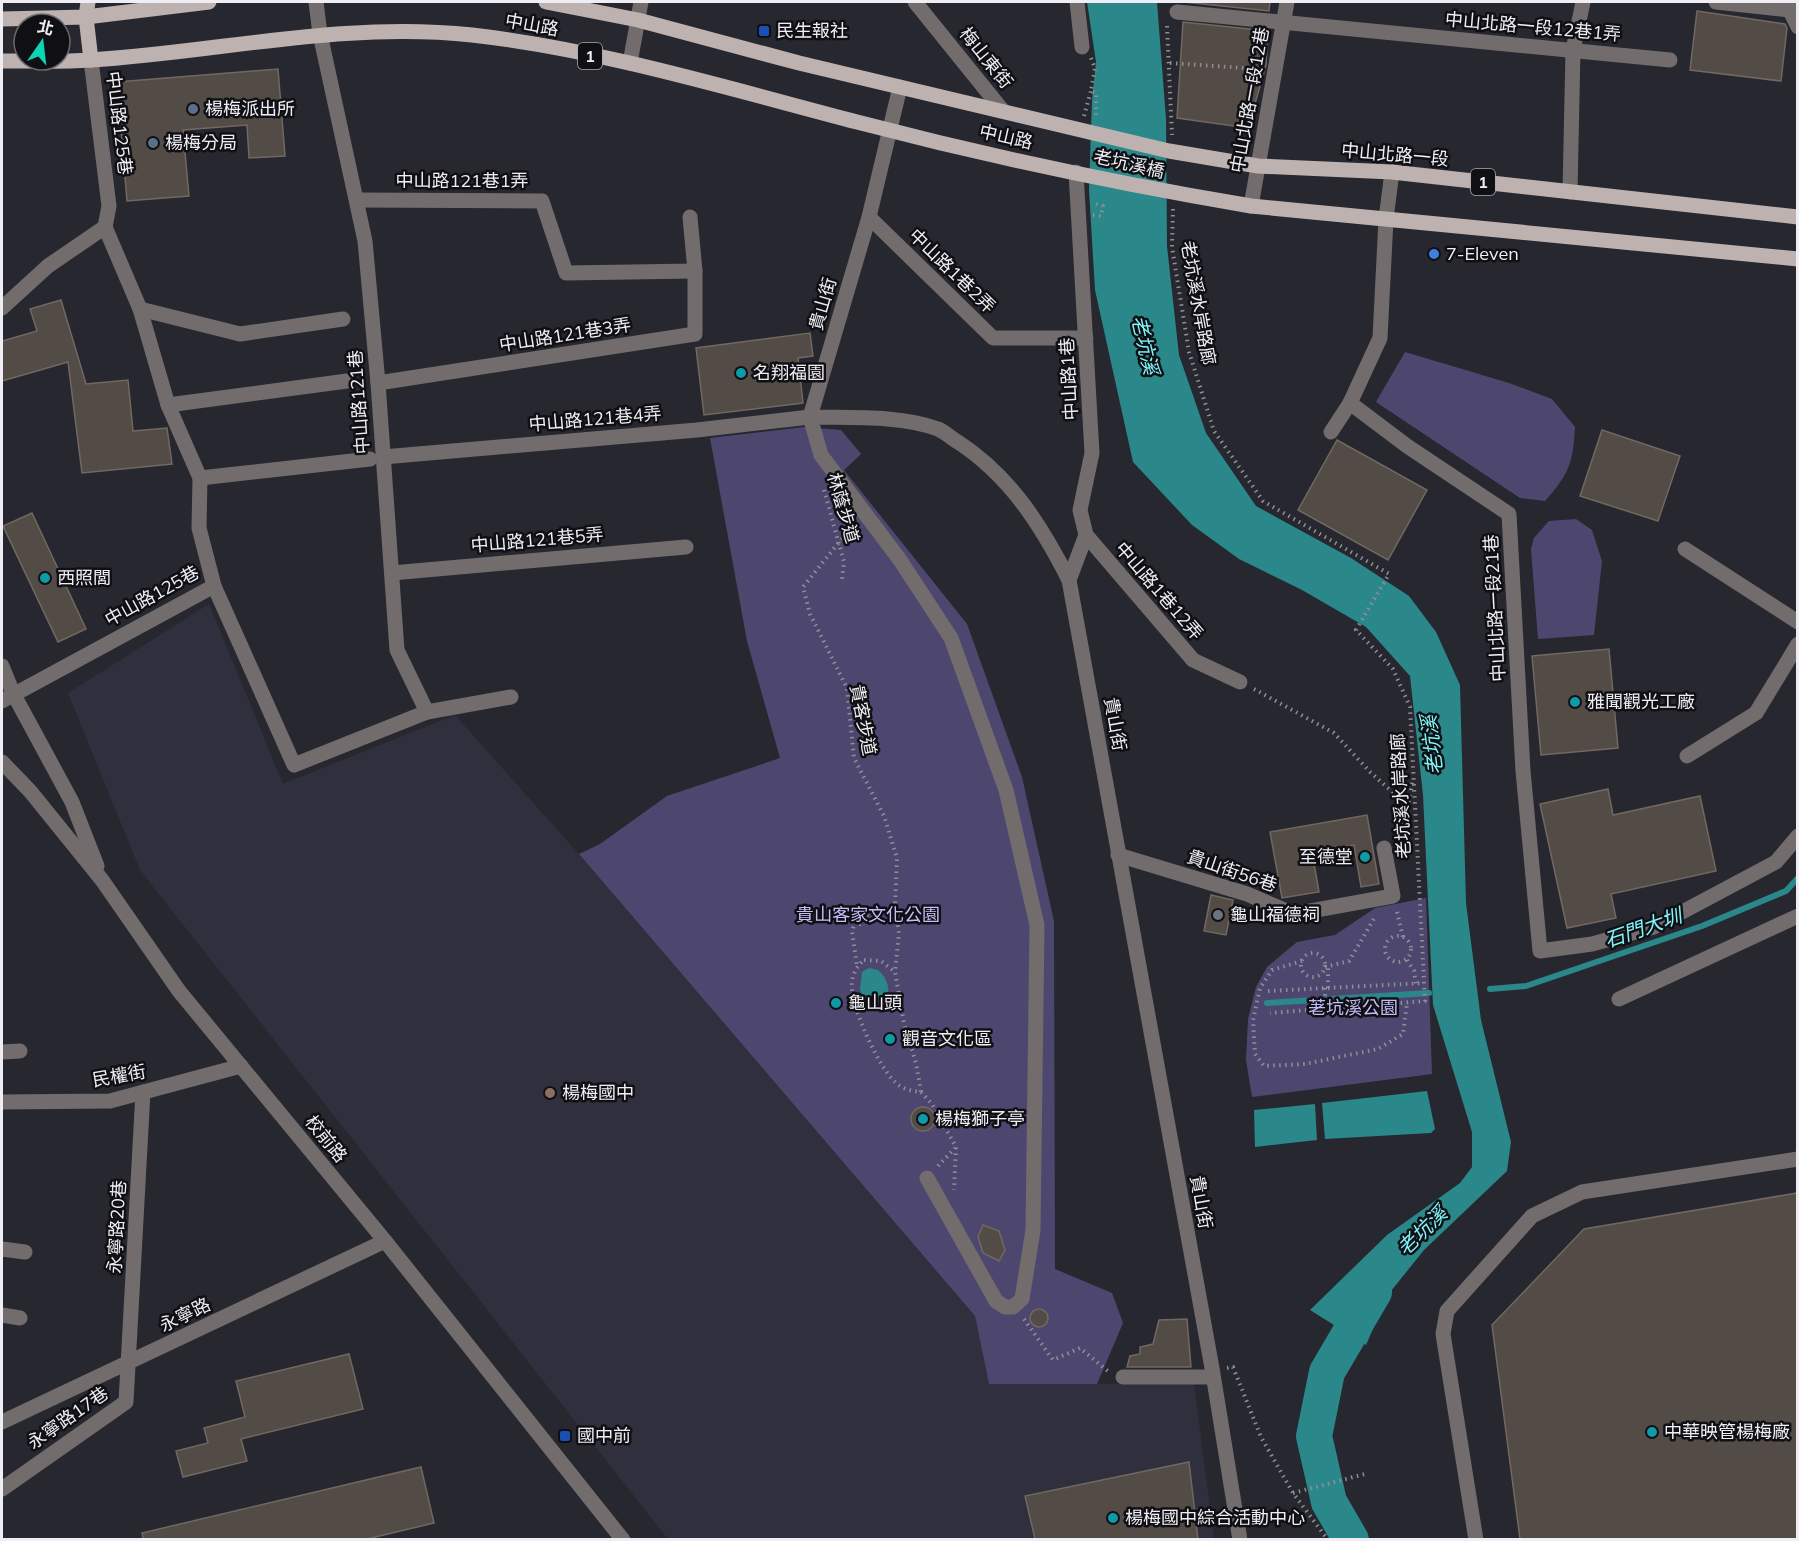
<svg xmlns="http://www.w3.org/2000/svg" width="1799" height="1541" viewBox="0 0 1799 1541" font-family="Mulish,'Noto Sans TC',sans-serif">
  <style>
    .built { fill: #302f3d }
    .green { fill: #4d4770 }
    .water { fill: #2a878a }
    .lines { fill: none; stroke-linecap: round; stroke-linejoin: round }
    .stream { stroke: #2a878a; stroke-width: 6 }
    .river { stroke: #2a878a; stroke-width: 36 }
    .building { fill: #534b45; stroke: #716861; stroke-width: 1.5 }
    .path { stroke: #908f96; stroke-width: 4; stroke-dasharray: 1.5 4.5; stroke-linecap: butt }
    .minor { stroke: #726d6c; stroke-width: 15 }
    .major { stroke: #bdb2b0; stroke-width: 15 }
    .transit-dot { fill: #1a4fb4; stroke: #101014; stroke-width: 2 }
    .service-dot { fill: #5c6f8a; stroke: #101014; stroke-width: 2 }
    .shop-dot { fill: #3f7fe0; stroke: #101014; stroke-width: 2 }
    .culture-dot { fill: #0f9aa8; stroke: #101014; stroke-width: 2 }
    .worship-dot { fill: #6b7280; stroke: #101014; stroke-width: 2 }
    .education-dot { fill: #8d6e63; stroke: #101014; stroke-width: 2 }
    .labels { text-anchor: middle; stroke-width: 5; stroke-linejoin: round; paint-order: stroke }
    .shield { fill: #101014; stroke: #acabb1; stroke-width: 1.5 }
    .shield-label { font-size: 16px; font-weight: bold; fill: #efeef4 }
    .street-label { font-size: 18px; fill: #efeef4; stroke: #101014 }
    .poi-label { font-size: 18px; fill: #efeef4; stroke: #101014; text-anchor: start }
    .park-label { font-size: 18px; fill: #c4bef8; stroke: #101014 }
    .water-label { font-size: 20px; font-style: italic; fill: #7ff6fb; stroke: #101014 }
  </style>
  <rect width="100%" height="100%" fill="#27272f"/>
  <path class="built" d="M 209,604 L 283,784 L 455,715 L 579,854 L 975,1316 L 989,1384 L 1194,1384 L 1214,1539 L 668,1539 L 140,870 L 68,693 Z"/>
  <g class="green">
    <path d="M 1405,352 L 1509,383 L 1552,399 L 1575,427 C 1573,463 1569,474 1545,501 L 1520,498 L 1376,402 Z"/>
    <path d="M 804,427 L 841,430 L 861,454 L 844,470 L 967,624 L 1022,777 L 1054,921 L 1055,1269 L 1112,1293 L 1123,1323 L 1097,1384 L 989,1384 L 975,1316 L 579,854 L 600,844 L 667,796 L 780,758 L 747,641 L 710,438 Z"/>
    <path d="M 1576,519 L 1592,530 L 1602,561 L 1594,635 L 1538,639 L 1531,549 L 1534,538 L 1549,521 Z"/>
    <path d="M 1426,898 L 1432,1074 L 1252,1097 L 1246,1060 L 1248,1019 L 1256,987 L 1267,967 L 1297,942 L 1335,935 L 1375,908 Z"/>
  </g>
  <g class="water">
    <path d="M 1087,2 L 1157,2 L 1166,119 L 1167,246 L 1179,355 L 1206,433 L 1256,506 L 1351,558 L 1409,596 L 1436,632 L 1460,685 L 1466,903 L 1481,1020 L 1511,1142 L 1507,1171 L 1424,1250 L 1387,1296 L 1366,1345 L 1310,1310 L 1387,1235 L 1460,1183 L 1472,1167 L 1472,1132 L 1433,1005 L 1423,795 L 1410,676 L 1366,627 L 1302,590 L 1239,559 L 1192,525 L 1133,462 L 1095,290 L 1089,190 L 1092,100 L 1096,62 Z"/>
    <path d="M 869,968 L 878,970 C 888,979 892,991 884,1002 L 866,1002 L 860,990 L 862,972 Z"/>
    <path d="M 1427,1091 L 1435,1129 L 1431,1133 L 1325,1139 L 1322,1103 Z"/>
    <path d="M 1315,1104 L 1317,1140 L 1255,1147 L 1254,1110 Z"/>
  </g>
  <g class="lines">
    <g class="stream">
      <path d="M 1490,989 L 1526,986 L 1702,926 L 1786,891 L 1798,878"/>
      <path d="M 1267,1003 L 1429,993"/>
    </g>
    <path class="river" d="M 1351,1540 L 1329,1502 L 1314,1436 L 1327,1372 L 1374,1292"/>
  </g>
  <g class="building">
    <path d="M 1184,2 L 1270,2 L 1269,11 Z"/>
    <path d="M 1697,11 L 1785,24 L 1787,28 L 1781,81 L 1690,70 Z"/>
    <path d="M 1183,22 L 1268,31 L 1266,65 L 1248,128 L 1177,118 Z"/>
    <path d="M 278,69 L 285,156 L 249,158 L 247,125 L 183,130 L 189,196 L 127,201 L 117,82 Z"/>
    <path d="M 61,300 L 86,384 L 128,380 L 133,431 L 167,428 L 172,464 L 82,473 L 68,362 L 2,381 L 2,341 L 37,331 L 30,309 Z"/>
    <path d="M 810,333 L 813,356 L 798,358 L 803,403 L 704,415 L 696,348 Z"/>
    <path d="M 1602,430 L 1680,456 L 1658,521 L 1580,496 Z"/>
    <path d="M 1337,440 L 1427,490 L 1388,560 L 1298,510 Z"/>
    <path d="M 32,513 L 86,629 L 58,642 L 3,526 Z"/>
    <path d="M 1609,649 L 1618,748 L 1541,755 L 1532,656 Z"/>
    <path d="M 1608,789 L 1613,815 L 1700,796 L 1716,871 L 1611,894 L 1616,918 L 1567,928 L 1540,804 Z"/>
    <path d="M 1367,815 L 1379,884 L 1361,887 L 1354,845 L 1312,852 L 1319,892 L 1282,898 L 1270,832 Z"/>
    <path d="M 1211,895 L 1233,900 L 1226,935 L 1204,931 Z"/>
    <circle cx="923" cy="1119" r="12"/>
    <path d="M 1797,1193 L 1797,1539 L 1520,1539 L 1492,1325 L 1584,1229 Z"/>
    <path d="M 983,1225 L 999,1231 L 1005,1250 L 999,1261 L 983,1253 L 978,1237 Z"/>
    <circle cx="1039" cy="1318" r="9"/>
    <path d="M 1187,1319 L 1191,1367 L 1127,1367 L 1130,1356 L 1140,1354 L 1140,1347 L 1153,1344 L 1159,1320 Z"/>
    <path d="M 349,1354 L 363,1409 L 241,1439 L 247,1461 L 183,1477 L 176,1451 L 208,1443 L 204,1428 L 245,1417 L 236,1381 Z"/>
    <path d="M 1189,1462 L 1198,1539 L 1035,1539 L 1025,1496 Z"/>
    <path d="M 421,1467 L 434,1523 L 367,1539 L 143,1539 L 142,1533 Z"/>
  </g>
  <g class="lines">
    <g class="path">
      <path d="M 1167,26 L 1172,135"/>
      <path d="M 1091,58 L 1095,68 L 1091,91 L 1096,93 L 1096,119"/>
      <path d="M 1170,63 L 1259,69"/>
      <path d="M 1084,116 L 1091,91"/>
      <path d="M 1173,209 L 1172,247 L 1189,352 L 1214,431 L 1263,501 L 1389,574 L 1356,630 L 1393,669 L 1410,707 L 1425,1001 L 1270,1013"/>
      <path d="M 1093,215 L 1101,216 L 1103,206 L 1096,204 L 1096,201"/>
      <path d="M 824,490 L 844,562 L 842,579"/>
      <path d="M 855,526 L 840,541 L 803,587 L 810,614 L 847,688 L 854,758 L 884,816 L 897,858 L 895,907 L 899,933 L 895,972"/>
      <path d="M 1254,689 L 1334,733 L 1370,772 L 1408,806"/>
      <path d="M 1400,843 L 1413,780"/>
      <path d="M 1397,912 L 1403,937"/>
      <circle cx="859" cy="919" r="5"/>
      <path d="M 861,915 L 887,914 L 895,907"/>
      <path d="M 855,921 L 852,932 L 857,966"/>
      <circle cx="1398" cy="949" r="13"/>
      <circle cx="1313" cy="965" r="12"/>
      <path d="M 864,960 L 881,961 L 895,972 L 904,1023 L 916,1063 L 921,1092 C 911,1091 902,1089 895,1082 C 880,1069 852,1009 852,989 C 851,977 855,968 864,960 Z"/>
      <path d="M 1407,960 L 1414,971 L 1416,984"/>
      <path d="M 1302,961 L 1272,970 L 1260,988 L 1253,1020 L 1255,1054 L 1264,1066 L 1305,1064 L 1378,1049 L 1403,1034 L 1407,1003"/>
      <path d="M 1325,967 L 1349,961 L 1375,917"/>
      <path d="M 1325,988 L 1325,1009"/>
      <path d="M 1328,988 L 1328,966"/>
      <path d="M 1268,991 L 1424,983"/>
      <path d="M 921,1092 L 932,1104 L 956,1147 L 954,1190"/>
      <path d="M 938,1166 L 955,1148"/>
      <path d="M 1024,1319 L 1053,1360 L 1080,1348 L 1109,1372"/>
      <path d="M 1227,1368 L 1233,1367 L 1261,1437 L 1293,1493 L 1328,1540"/>
      <path d="M 1293,1493 L 1365,1474"/>
    </g>
    <g class="minor">
      <path d="M 316,2 L 320,34 L 365,241 L 378,383 L 397,650 L 427,712 L 511,697"/>
      <path d="M 915,2 L 1003,111"/>
      <path d="M 1077,2 L 1082,47"/>
      <path d="M 1716,2 L 1790,10 L 1798,8"/>
      <path d="M 1786,3 L 1798,27"/>
      <path d="M 1177,12 L 1670,60"/>
      <path d="M 630,63 L 641,2"/>
      <path d="M 900,87 L 869,217 L 810,417 C 849,418 901,415 938,429 C 945,432 951,438 958,442 C 1010,476 1041,525 1069,580 L 1212,1368 L 1240,1540"/>
      <path d="M 1392,172 L 1386,219 L 1380,338 L 1350,403 L 1407,446 L 1509,514 L 1523,771 L 1540,951 L 1592,944 L 1654,927 L 1776,862 L 1798,836"/>
      <path d="M 1570,192 L 1573,50 L 1583,2"/>
      <path d="M 357,200 L 542,201 L 566,273 L 695,271"/>
      <path d="M 1251,206 L 1287,2"/>
      <path d="M 869,217 L 993,338 L 1086,338"/>
      <path d="M 2,308 L 48,266 L 105,227 L 109,206 L 91,60"/>
      <path d="M 140,309 L 240,334 L 343,319"/>
      <path d="M 378,383 L 695,334 L 695,271 L 690,217"/>
      <path d="M 168,405 L 347,381"/>
      <path d="M 1331,432 L 1350,403"/>
      <path d="M 383,457 L 697,430 L 810,417 L 821,455 L 900,560 L 951,638 L 1006,790 L 1037,925 L 1033,1230 L 1022,1299 L 1013,1307 L 1005,1307 L 996,1301 L 927,1178"/>
      <path d="M 200,478 L 370,459"/>
      <path d="M 1086,535 L 1193,660 L 1240,682"/>
      <path d="M 1685,549 L 1798,622"/>
      <path d="M 392,573 L 686,547"/>
      <path d="M 1069,580 L 1086,535 L 1080,510 L 1092,453 L 1076,172"/>
      <path d="M 214,586 L 294,765 L 427,712"/>
      <path d="M 2,666 L 13,693 L 72,802 L 97,866"/>
      <path d="M 2,701 L 214,586 L 199,528 L 200,478 L 168,405 L 140,309 L 105,227"/>
      <path d="M 1687,756 L 1756,713 L 1798,644"/>
      <path d="M 2,762 L 30,791 L 102,880 L 179,991 L 385,1241 L 623,1540"/>
      <path d="M 1118,855 L 1247,894 L 1294,914 L 1393,896 L 1384,848"/>
      <path d="M 1619,999 L 1798,916"/>
      <path d="M 2,1052 L 20,1051"/>
      <path d="M 2,1102 L 110,1101 L 241,1066"/>
      <path d="M 2,1249 L 25,1252"/>
      <path d="M 2,1315 L 20,1318"/>
      <path d="M 1123,1377 L 1213,1377"/>
      <path d="M 2,1422 L 385,1241"/>
      <path d="M 2,1489 L 126,1402 L 143,1092"/>
      <path d="M 1476,1540 L 1443,1334 L 1447,1311 L 1532,1216 L 1582,1192 L 1798,1159"/>
    </g>
    <g class="major">
      <path d="M 88,2 L 86,17 L 91,60"/>
      <path d="M 546,2 L 638,20 L 799,63 L 1169,151 L 1258,166 L 1392,172 L 1798,217"/>
      <path d="M 2,19 L 86,17 L 209,2"/>
      <path d="M 2,61 C 31,61 61,62 91,60 C 219,52 343,21 472,35 C 603,50 730,89 857,122 C 987,156 1119,184 1251,206 L 1798,259"/>
    </g>
  </g>
  <g class="transit-dot">
    <rect x="758" y="25" width="12" height="12" rx="3"/>
    <rect x="559" y="1430" width="12" height="12" rx="3"/>
  </g>
  <g class="service-dot">
    <circle cx="193" cy="109" r="6"/>
    <circle cx="153" cy="143" r="6"/>
  </g>
  <circle class="shop-dot" cx="1434" cy="254" r="6"/>
  <g class="culture-dot">
    <circle cx="741" cy="373" r="6"/>
    <circle cx="45" cy="578" r="6"/>
    <circle cx="1575" cy="702" r="6"/>
    <circle cx="1365" cy="857" r="6"/>
    <circle cx="836" cy="1003" r="6"/>
    <circle cx="890" cy="1039" r="6"/>
    <circle cx="923" cy="1119" r="6"/>
    <circle cx="1652" cy="1432" r="6"/>
    <circle cx="1113" cy="1518" r="6"/>
  </g>
  <circle class="worship-dot" cx="1218" cy="915" r="6"/>
  <circle class="education-dot" cx="550" cy="1093" r="6"/>
  <g class="labels">
    <g class="shield">
      <rect x="578" y="43" width="24" height="26" rx="4.5"/>
      <rect x="1471" y="169" width="24" height="26" rx="4.5"/>
    </g>
    <g class="shield-label">
      <text x="590" y="62">1</text>
      <text x="1483" y="188">1</text>
    </g>
    <g class="street-label">
      <text transform="translate(532 25) rotate(10)" y="6">中山路</text>
      <text transform="translate(1533 27) rotate(5)" y="6">中山北路一段12巷1弄</text>
      <text transform="translate(986 58) rotate(51)" y="6">梅山東街</text>
      <text transform="translate(1250 100) rotate(-80)" y="6">中山北路一段12巷</text>
      <text transform="translate(119 123) rotate(83)" y="6">中山路125巷</text>
      <text transform="translate(1006 137) rotate(13)" y="6">中山路</text>
      <text transform="translate(1395 155) rotate(5)" y="6">中山北路一段</text>
      <text transform="translate(1129 164) rotate(13)" y="6">老坑溪橋</text>
      <text x="462" y="187">中山路121巷1弄</text>
      <text transform="translate(952 271) rotate(44)" y="6">中山路1巷2弄</text>
      <text transform="translate(1198 303) rotate(80)" y="6">老坑溪水岸路廊</text>
      <text transform="translate(823 304) rotate(-74)" y="6">貴山街</text>
      <text transform="translate(565 335) rotate(-9)" y="6">中山路121巷3弄</text>
      <text transform="translate(1069 379) rotate(-93)" y="6">中山路1巷</text>
      <text transform="translate(359 402) rotate(-94)" y="6">中山路121巷</text>
      <text transform="translate(595 419) rotate(-5)" y="6">中山路121巷4弄</text>
      <text transform="translate(843 508) rotate(74)" y="6">林蔭步道</text>
      <text transform="translate(537 540) rotate(-5)" y="6">中山路121巷5弄</text>
      <text transform="translate(1159 591) rotate(49)" y="6">中山路1巷12弄</text>
      <text transform="translate(152 596) rotate(-29)" y="6">中山路125巷</text>
      <text transform="translate(1495 608) rotate(-93)" y="6">中山北路一段21巷</text>
      <text transform="translate(863 720) rotate(79)" y="6">貴客步道</text>
      <text transform="translate(1115 724) rotate(80)" y="6">貴山街</text>
      <text transform="translate(1401 796) rotate(-93)" y="6">老坑溪水岸路廊</text>
      <text transform="translate(1232 871) rotate(19)" y="6">貴山街56巷</text>
      <text transform="translate(119 1076) rotate(-10)" y="6">民權街</text>
      <text transform="translate(326 1139) rotate(51)" y="6">校前路</text>
      <text transform="translate(1201 1202) rotate(80)" y="6">貴山街</text>
      <text transform="translate(117 1227) rotate(-87)" y="6">永寧路20巷</text>
      <text transform="translate(185 1315) rotate(-26)" y="6">永寧路</text>
      <text transform="translate(68 1418) rotate(-35)" y="6">永寧路17巷</text>
    </g>
    <g class="poi-label">
      <text x="776" y="37">民生報社</text>
      <text x="205" y="115">楊梅派出所</text>
      <text x="165" y="149">楊梅分局</text>
      <text x="1446" y="260">7-Eleven</text>
      <text x="753" y="379">名翔福園</text>
      <text x="57" y="584">西照閭</text>
      <text x="1587" y="708">雅聞觀光工廠</text>
      <text x="1353" y="863" text-anchor="end">至德堂</text>
      <text x="1230" y="921">龜山福德祠</text>
      <text x="848" y="1009">龜山頭</text>
      <text x="902" y="1045">觀音文化區</text>
      <text x="562" y="1099">楊梅國中</text>
      <text x="935" y="1125">楊梅獅子亭</text>
      <text x="1664" y="1438">中華映管楊梅廠</text>
      <text x="577" y="1442">國中前</text>
      <text x="1125" y="1524">楊梅國中綜合活動中心</text>
    </g>
    <g class="park-label">
      <text x="868" y="921">貴山客家文化公園</text>
      <text x="1353" y="1014">荖坑溪公園</text>
    </g>
    <g class="water-label">
      <text transform="translate(1145 345) rotate(77)" y="7">老坑溪</text>
      <text transform="translate(1432 745) rotate(-97)" y="7">老坑溪</text>
      <text transform="translate(1643 928) rotate(-19)" y="7">石門大圳</text>
      <text transform="translate(1422 1231) rotate(-44)" y="7">老坑溪</text>
    </g>
  </g>
  <rect width="1799" height="1541" fill="none" stroke="#efeef4" stroke-width="6"/>
  <g transform="translate(42 42) rotate(14)"><circle r="28" fill="#101014" stroke="#69696e" stroke-width="1.5"/>
  <path d="M0-4.5L10 22L0 15L-10 22Z" fill="#0bd5b5"/>
  <text y="-9" font-size="16" font-weight="bold" text-anchor="middle" fill="#efeef4">北</text>
  </g>
</svg>
